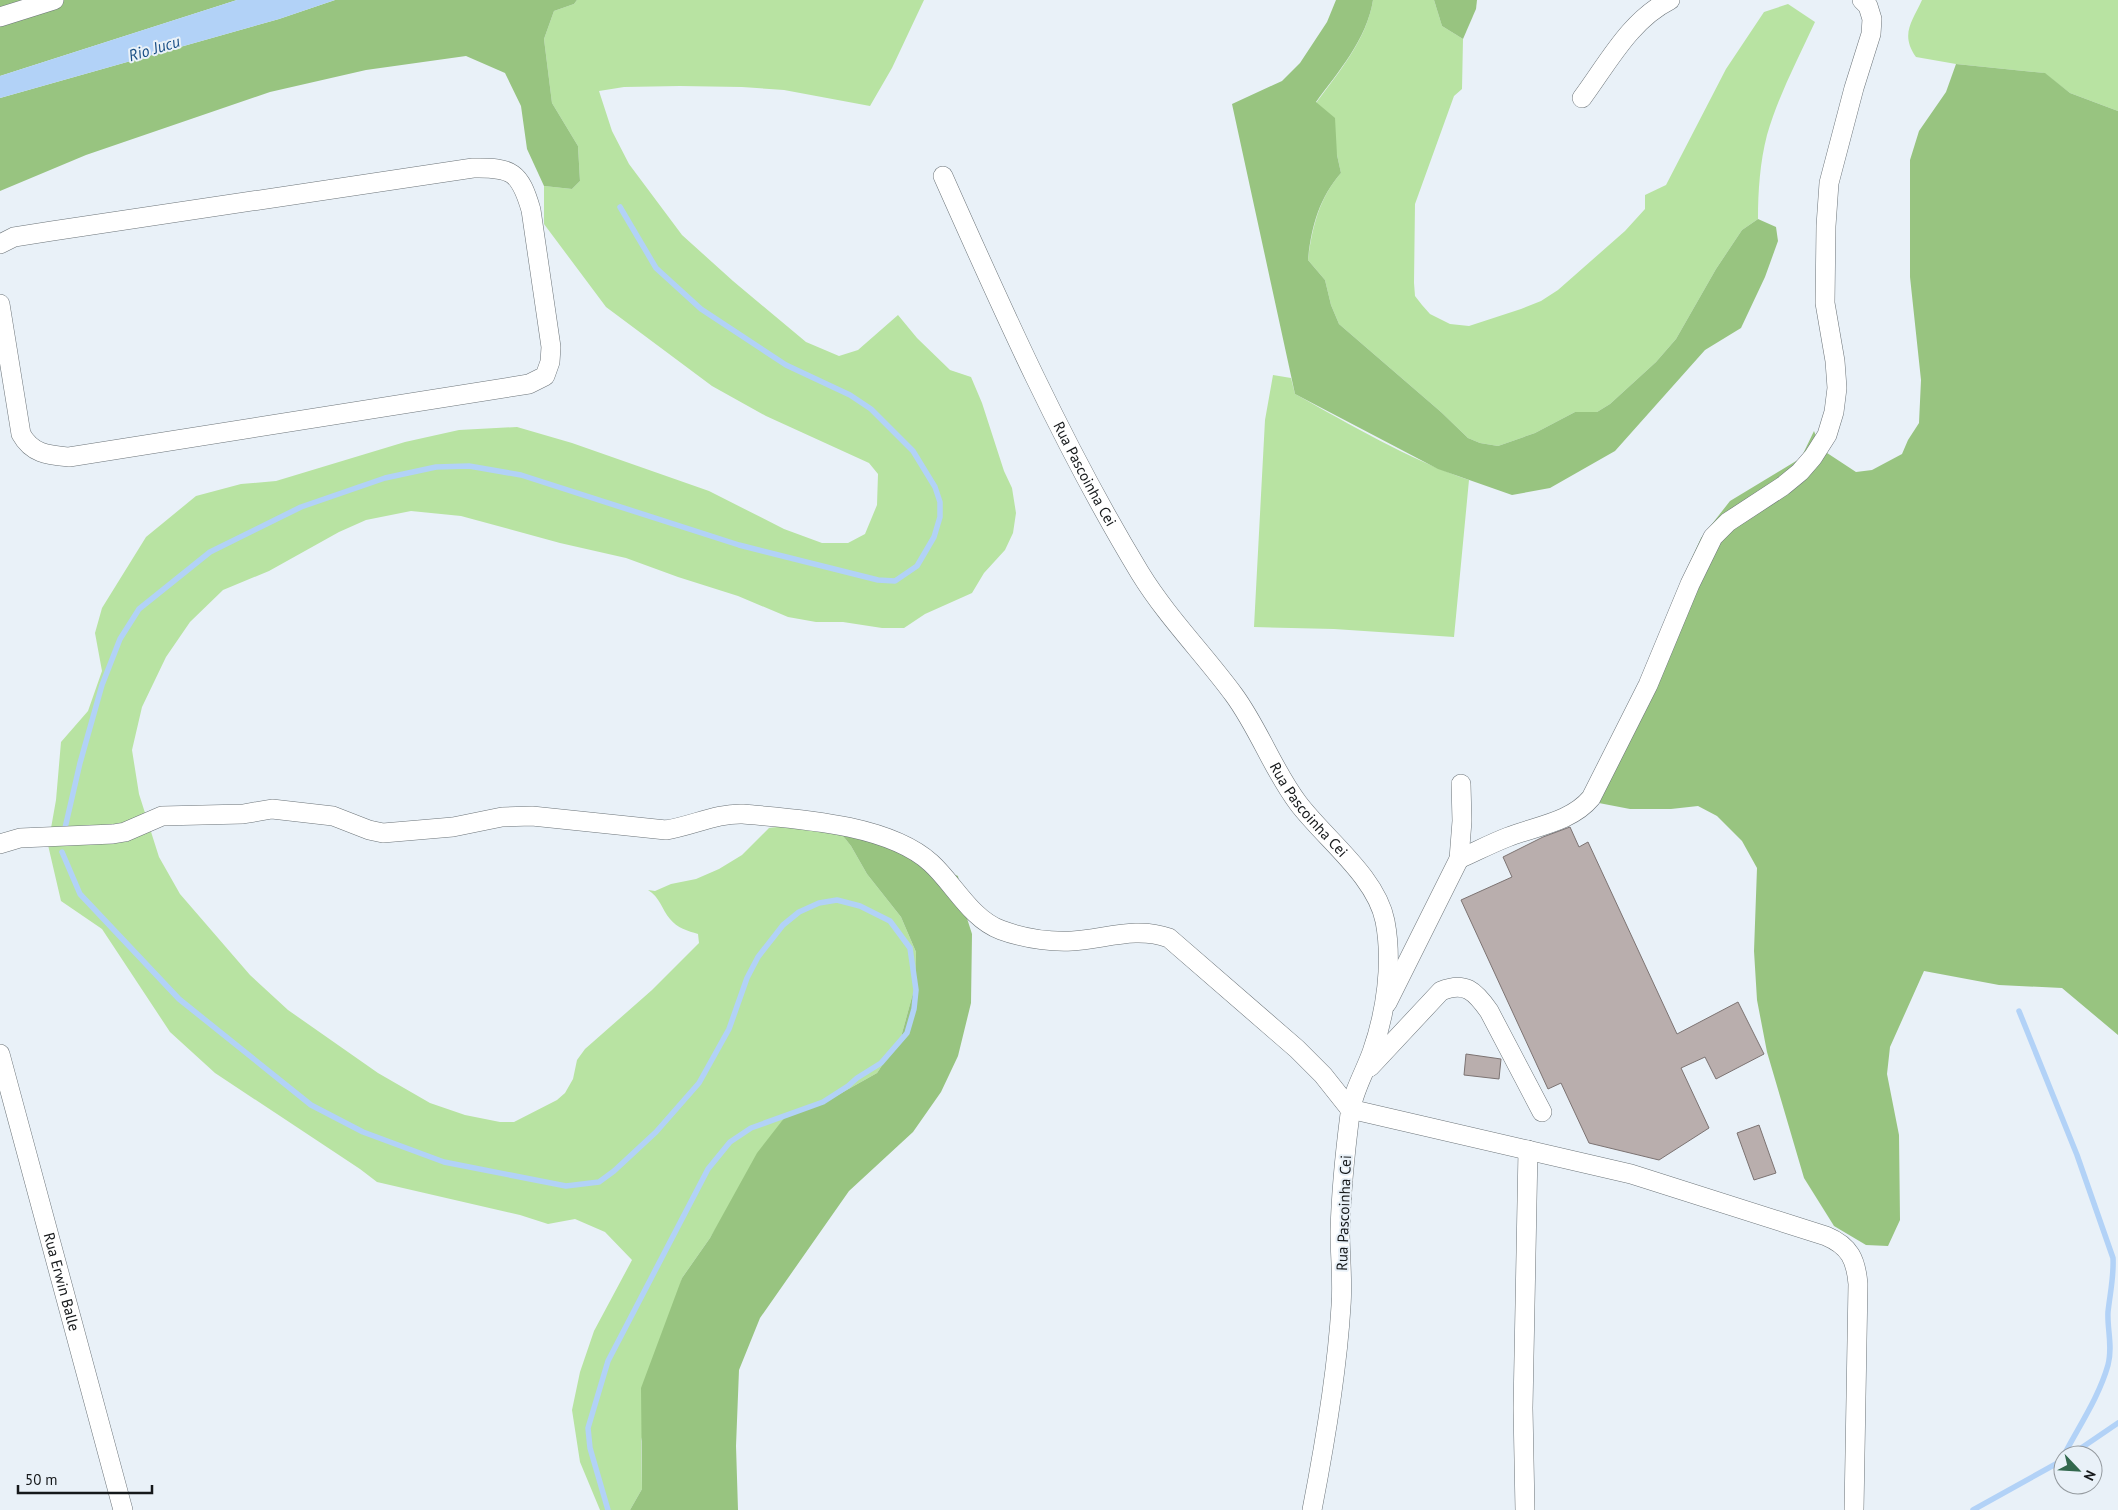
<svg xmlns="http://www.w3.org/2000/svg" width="2118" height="1510" viewBox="0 0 2118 1510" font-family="'PT Sans',sans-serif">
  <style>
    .green { fill: #b8e3a2 }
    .forest { fill: #98c480 }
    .water { fill: #b2d2f7 }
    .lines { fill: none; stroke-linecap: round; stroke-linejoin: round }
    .stream { stroke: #b2d2f7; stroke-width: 5.5 }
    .building { fill: #b9aead; stroke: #7c7372 }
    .minor-casing { stroke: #6c7479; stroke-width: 20 }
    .minor { stroke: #fff; stroke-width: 19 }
    .labels { text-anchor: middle; stroke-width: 4; stroke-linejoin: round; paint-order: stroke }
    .street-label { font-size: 15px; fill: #15181a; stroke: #e9f1f8 }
    .water-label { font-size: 16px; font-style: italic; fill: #194f86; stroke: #e9f1f8 }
  </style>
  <rect width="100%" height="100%" fill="#e9f1f8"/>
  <g class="green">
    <path d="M 577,0 L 924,0 L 892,68 L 870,106 L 784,90 L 742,87 L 680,86 L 624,87 L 599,91 L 612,131 L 629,164 L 682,235 L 733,281 L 806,342 L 839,356 L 858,350 L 898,315 L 917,338 L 950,370 L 971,377 L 982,403 L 1004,471 L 1012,488 L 1016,513 L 1013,533 L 1005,550 L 984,573 L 972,593 L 925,614 L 904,628 L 882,628 L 843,622 L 816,622 L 788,617 L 738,596 L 678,577 L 626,558 L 560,543 L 461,516 L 411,511 L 366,520 L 339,532 L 269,571 L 223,590 L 190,622 L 166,657 L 142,707 L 132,750 L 139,794 L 159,857 L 180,894 L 250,975 L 288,1010 L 378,1073 L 430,1103 L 465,1115 L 500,1122 L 514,1122 L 557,1100 L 565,1093 L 573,1079 L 577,1060 L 585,1049 L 652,990 L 699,943 L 698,934 C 688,931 677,928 670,919 C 662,910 660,897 648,890 L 655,891 L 671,884 L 696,879 L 719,869 L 742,855 L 769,828 L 784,826 L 841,833 L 851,846 L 867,874 L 901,917 L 916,952 L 915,986 L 901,1037 L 877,1073 L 820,1105 L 785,1117 L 710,1238 L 682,1278 L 641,1441 L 642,1489 L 630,1510 L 600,1510 L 580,1462 L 572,1410 L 580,1372 L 594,1331 L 632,1260 L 605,1232 L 575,1219 L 548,1224 L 520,1215 L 377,1182 L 360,1169 L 215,1073 L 170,1032 L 102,929 L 61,901 L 48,845 L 56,800 L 61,742 L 88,711 L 102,671 L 95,633 L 102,608 L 146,537 L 196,496 L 241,484 L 276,481 L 405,442 L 459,430 L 517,427 L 572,443 L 709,491 L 784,529 L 822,543 L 848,543 L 865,534 L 877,505 L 878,474 L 869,463 L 766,416 L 712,386 L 606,307 L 544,224 L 544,186 L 572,189 L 580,181 L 578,146 L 552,103 L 544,39 L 554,11 L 574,4 Z"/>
    <path d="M 1373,0 L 1434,0 L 1442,26 L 1463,39 L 1462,89 L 1454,96 L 1415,204 L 1414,283 L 1415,296 L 1422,305 L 1430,314 L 1450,324 L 1469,326 L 1521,309 L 1541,301 L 1558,290 L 1625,231 L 1645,209 L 1645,195 L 1666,185 L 1726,69 L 1764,12 L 1788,4 L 1815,22 C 1798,59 1778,96 1767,135 C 1760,162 1758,191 1758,219 L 1742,230 L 1716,269 L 1676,339 L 1656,362 L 1610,404 L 1597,412 L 1575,412 L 1535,433 L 1498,446 L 1480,443 L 1468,438 L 1441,412 L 1339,324 L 1331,305 L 1325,280 L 1308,260 C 1312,228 1319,198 1341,173 L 1337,155 L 1316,103 C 1339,72 1367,39 1373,0 Z"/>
    <path d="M 1922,0 L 2118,0 L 2118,111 L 2070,93 L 2044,73 L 1956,64 L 1916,57 C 1900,34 1912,22 1922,0 Z"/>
    <path d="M 1273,375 L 1291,378 L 1295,394 C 1351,425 1408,459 1469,480 L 1454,637 L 1334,629 L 1254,627 L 1265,420 Z"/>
  </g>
  <g class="forest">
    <path d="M 0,0 L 237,0 L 0,76 Z"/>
    <path d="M 335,0 L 577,0 L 574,4 L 554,11 L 544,39 L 552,103 L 578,146 L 580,181 L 572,189 L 544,186 L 527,149 L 521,106 L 505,73 L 466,56 L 366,70 L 270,92 L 86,155 L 0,191 L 0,98 L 279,19 Z"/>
    <path d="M 1336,0 L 1373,0 C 1367,39 1338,72 1316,102 L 1335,118 L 1337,155 L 1341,173 C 1319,198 1311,228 1308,260 L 1325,280 L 1331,305 L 1339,324 L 1441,412 L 1468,438 L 1480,443 L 1498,446 L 1535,433 L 1575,412 L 1597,412 L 1610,404 L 1656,362 L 1676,339 L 1716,269 L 1742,230 L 1758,219 L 1776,227 L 1778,241 L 1765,277 L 1741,328 L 1705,350 L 1615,451 L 1550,488 L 1512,495 L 1438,469 L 1295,394 L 1232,104 L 1282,81 L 1300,63 L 1327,22 Z"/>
    <path d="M 1434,0 L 1477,0 L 1476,9 L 1463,39 L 1442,26 Z"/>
    <path d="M 1956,64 L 2045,73 L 2070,93 L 2118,111 L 2118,1035 L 2062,988 L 1999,985 L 1924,971 L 1890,1047 L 1887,1074 L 1899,1135 L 1900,1220 L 1888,1246 L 1866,1245 L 1834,1226 L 1804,1178 L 1767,1052 L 1757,1000 L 1754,951 L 1757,868 L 1742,841 L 1717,816 L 1698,806 L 1671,809 L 1630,809 L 1578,799 L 1599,771 L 1646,678 L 1685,573 L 1701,538 L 1730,501 L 1801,458 L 1814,431 L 1821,449 L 1856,472 L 1872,470 L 1902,454 L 1908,440 L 1919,423 L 1921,380 L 1910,277 L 1910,160 L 1919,131 L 1946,92 Z"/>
    <path d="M 840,832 L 857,833 L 958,876 L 964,909 L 972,934 L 971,1003 L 958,1056 L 941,1092 L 913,1132 L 849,1191 L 760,1318 L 739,1370 L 736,1446 L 738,1510 L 630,1510 L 642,1489 L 641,1388 L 682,1278 L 710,1238 L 757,1153 L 785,1117 L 820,1105 L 877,1073 L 901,1037 L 915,986 L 916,952 L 901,917 L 867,874 L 851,846 Z"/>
  </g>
  <path class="water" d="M 237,0 L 335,0 L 279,19 L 0,98 L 0,76 Z"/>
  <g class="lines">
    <g class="stream">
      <path d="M 65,828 L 80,763 L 102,685 L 120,639 L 139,609 L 210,552 L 301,507 L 385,478 L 436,467 L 469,466 L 521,475 L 739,545 L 878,580 L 895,581 L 917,566 L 934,537 L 940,517 L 940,502 L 935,487 L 913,451 L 871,409 L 850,395 L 786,365 L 701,309 L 656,268 L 620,207"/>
      <path d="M 62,852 L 80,894 L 179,999 L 311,1105 L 363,1132 L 444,1162 L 566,1186 L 599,1182 L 614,1171 L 656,1132 L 699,1083 L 729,1029 L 747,978 L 758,957 L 783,925 L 799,912 L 819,903 L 837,900 L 860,906 L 890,921 L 910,948 L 916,990 L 914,1009 L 907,1033 L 881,1063 L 857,1078 L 848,1086 L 823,1102 L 751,1128 L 730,1142 L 708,1169 L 608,1361 L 588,1428 L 590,1448 L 608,1510"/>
      <path d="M 2019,1011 L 2077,1155 L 2113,1258 C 2114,1277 2110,1293 2108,1312 C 2107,1329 2113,1346 2108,1365 C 2099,1397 2079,1426 2064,1455"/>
      <path d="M 2071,1455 L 2118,1423"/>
      <path d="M 1973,1510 L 2063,1460"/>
    </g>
  </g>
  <g class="building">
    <path d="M 1570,827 L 1579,847 L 1588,842 L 1677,1034 L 1738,1002 L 1764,1054 L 1716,1079 L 1705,1057 L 1681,1068 L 1709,1128 L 1659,1160 L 1589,1143 L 1561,1083 L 1548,1089 L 1461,900 L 1512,877 L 1503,857 L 1543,837 Z"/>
    <path d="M 1466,1054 L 1501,1059 L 1499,1079 L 1464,1075 Z"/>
    <path d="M 1759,1125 L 1776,1173 L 1754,1180 L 1737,1133 Z"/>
  </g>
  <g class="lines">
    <defs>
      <g id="minor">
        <path d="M 0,17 L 54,0"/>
        <path d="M 1582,98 C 1608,63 1630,20 1670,0"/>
        <path id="s1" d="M 943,176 C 1003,311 1063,446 1140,573 C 1167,617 1204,654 1234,695 C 1259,729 1273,770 1298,803 C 1325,839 1376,876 1385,921 C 1393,963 1386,1012 1372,1052 C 1365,1072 1352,1093 1350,1114 C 1345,1153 1341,1193 1340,1232 C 1340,1256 1343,1281 1341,1306 C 1337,1374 1325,1443 1312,1510"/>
        <path d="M 0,244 L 14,237 L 52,231 L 473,168 C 512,167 520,172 531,210 L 551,347 L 550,362 L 545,376 L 529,384 L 69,457 C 48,455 32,454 21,434 L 0,304"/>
        <path d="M 0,844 L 20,838 L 113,834 L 125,832 L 162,816 L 243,814 L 272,809 L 333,816 L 369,830 L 383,833 L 453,827 L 502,817 L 532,816 L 666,830 C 692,826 717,813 743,814 C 798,819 888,824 931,863 C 954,884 971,919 1001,930 C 1023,938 1049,942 1072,941 C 1105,939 1136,926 1169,938 L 1297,1049 L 1323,1075 L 1350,1109 L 1631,1174 L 1826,1236 C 1850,1246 1856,1260 1858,1284 L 1854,1510"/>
        <path d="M 1459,859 C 1475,852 1492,843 1508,837 C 1536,826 1571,822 1591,798 L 1648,685 L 1690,584 L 1713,537 L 1728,522 L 1783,486 L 1800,472 L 1813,457 L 1827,435 L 1834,412 L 1837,388 L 1835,361 L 1825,303 L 1826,226 L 1829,183 L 1854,88 L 1871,34 L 1872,19 L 1868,6 L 1862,0"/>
        <path d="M 1387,1003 L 1459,859 L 1462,821 L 1461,784"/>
        <path id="s2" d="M 0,1054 L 123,1510"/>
        <path d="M 1370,1067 L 1441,991 C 1465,981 1475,991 1489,1011 L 1542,1112"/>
        <path d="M 1525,1510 L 1523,1408 L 1528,1150"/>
      </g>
    </defs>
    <use href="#minor" class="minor-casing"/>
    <use href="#minor" class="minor"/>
  </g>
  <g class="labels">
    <g class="street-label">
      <text dy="5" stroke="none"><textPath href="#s1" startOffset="330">Rua Pascoinha Cei</textPath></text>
      <text dy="5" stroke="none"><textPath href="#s1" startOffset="735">Rua Pascoinha Cei</textPath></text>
      <text transform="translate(1344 1213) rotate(-88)" y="5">Rua Pascoinha Cei</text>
      <text dy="5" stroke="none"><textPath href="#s2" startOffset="236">Rua Erwin Balle</textPath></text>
    </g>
    <g class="water-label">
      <text transform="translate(154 48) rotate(-17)" y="6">Rio Jucu</text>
    </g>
  </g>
  <g transform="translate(2078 1470) rotate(115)"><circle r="24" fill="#e9f1f8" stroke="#949a9f"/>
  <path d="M0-4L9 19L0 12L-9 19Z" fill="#32684d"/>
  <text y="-8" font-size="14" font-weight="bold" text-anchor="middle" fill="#15181a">N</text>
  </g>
  <path d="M18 1485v8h134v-8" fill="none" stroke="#15181a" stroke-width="2.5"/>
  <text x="25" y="1485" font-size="15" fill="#15181a" stroke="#e9f1f8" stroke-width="4" paint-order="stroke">50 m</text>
</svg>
